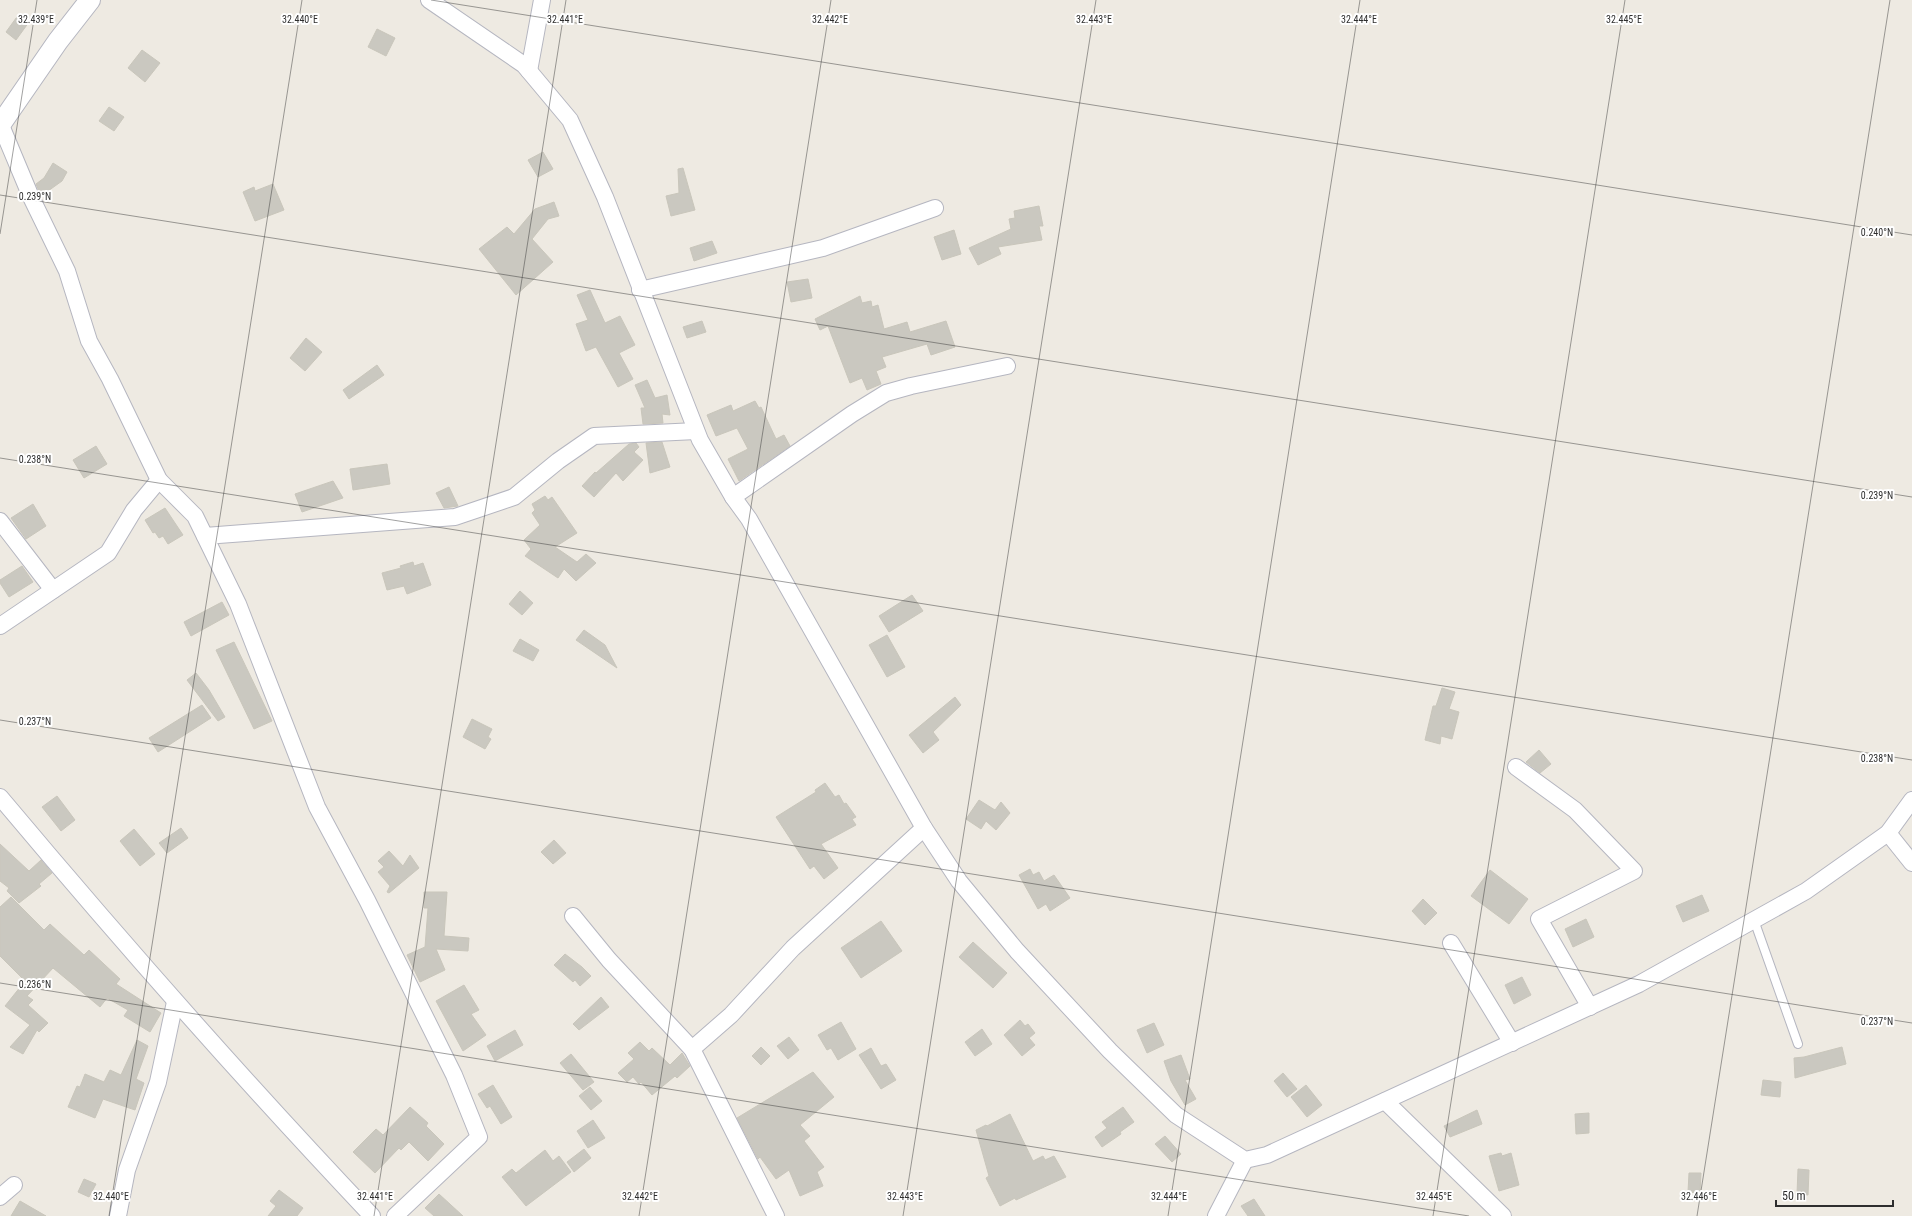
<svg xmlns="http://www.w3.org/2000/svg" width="1912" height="1216" viewBox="0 0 1912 1216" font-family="'Roboto Condensed',sans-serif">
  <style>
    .building { fill: #cac8c0; stroke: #c9c6bb }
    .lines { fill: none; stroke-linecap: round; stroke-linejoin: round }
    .service-casing { stroke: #b5b6c0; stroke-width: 10 }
    .minor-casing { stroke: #b5b6c0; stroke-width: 18 }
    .tertiary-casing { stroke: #b5b6c0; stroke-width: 22 }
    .service { stroke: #fff; stroke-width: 8 }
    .minor { stroke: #fff; stroke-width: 16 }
    .tertiary { stroke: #fff; stroke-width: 20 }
    .ticks { fill: none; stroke: #2e2e2e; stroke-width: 1; stroke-opacity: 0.45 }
    .ticks-label { font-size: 10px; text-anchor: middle; fill: #2e2e2e; stroke: #fff; stroke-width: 4; stroke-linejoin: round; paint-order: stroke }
  </style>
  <rect width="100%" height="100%" fill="#eeeae2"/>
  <g class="building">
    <path d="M 19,14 L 29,22 L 16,40 L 6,32 Z"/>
    <path d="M 377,29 L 395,38 L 386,56 L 368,47 Z"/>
    <path d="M 142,50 L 160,63 L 145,82 L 128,68 Z"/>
    <path d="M 109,107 L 124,117 L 114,131 L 99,121 Z"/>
    <path d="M 543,152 L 553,169 L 538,177 L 528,160 Z"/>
    <path d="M 53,163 L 67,172 L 62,181 L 41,196 L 36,184 L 44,178 Z"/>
    <path d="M 683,168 L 695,210 L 671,216 L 666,196 L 679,193 L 678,169 Z"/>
    <path d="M 273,184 L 284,210 L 255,221 L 243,192 L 254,187 L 255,191 Z"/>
    <path d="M 554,202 L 559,216 L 548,219 L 532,239 L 553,262 L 516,295 L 479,249 L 507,227 L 514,234 L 535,209 Z"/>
    <path d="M 1039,206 L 1043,226 L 1039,226 L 1042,240 L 998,247 L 1001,254 L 978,265 L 969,248 L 1011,229 L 1009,219 L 1015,218 L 1014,211 Z"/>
    <path d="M 954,230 L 961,254 L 942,260 L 934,237 Z"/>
    <path d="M 712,241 L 717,253 L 694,261 L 690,248 Z"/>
    <path d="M 808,279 L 812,298 L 791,302 L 787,282 Z"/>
    <path d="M 590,290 L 605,323 L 620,316 L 635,345 L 619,353 L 633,379 L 618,387 L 596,347 L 586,351 L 576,324 L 588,320 L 577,295 Z"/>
    <path d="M 860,296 L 862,303 L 871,301 L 872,307 L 878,305 L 884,329 L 907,322 L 910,332 L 946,321 L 955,347 L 931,355 L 927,344 L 882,357 L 886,367 L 876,371 L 881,384 L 867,390 L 862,378 L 850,383 L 828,326 L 820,330 L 815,319 Z"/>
    <path d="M 702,321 L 706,332 L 687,338 L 683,327 Z"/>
    <path d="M 306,338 L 322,352 L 305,371 L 290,358 Z"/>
    <path d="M 377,365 L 384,375 L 349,399 L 343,390 Z"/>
    <path d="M 647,380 L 655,398 L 667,395 L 670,415 L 662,414 L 663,423 L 643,424 L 641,408 L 645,408 L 635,385 Z"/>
    <path d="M 755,401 L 759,408 L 761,407 L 776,439 L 784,435 L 790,446 L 739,481 L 728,459 L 748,449 L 737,428 L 716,436 L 707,415 L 731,405 L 733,411 Z"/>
    <path d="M 662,442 L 670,467 L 650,473 L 646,443 Z"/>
    <path d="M 636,443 L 639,447 L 634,452 L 643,460 L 623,481 L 616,473 L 594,497 L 582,486 L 595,472 L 596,473 L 629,444 Z"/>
    <path d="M 96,446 L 107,464 L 84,478 L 73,460 Z"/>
    <path d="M 387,464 L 390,484 L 353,490 L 350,469 Z"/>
    <path d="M 333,481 L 343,498 L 302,512 L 295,494 Z"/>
    <path d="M 449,487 L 458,506 L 444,508 L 436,493 Z"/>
    <path d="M 545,496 L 548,500 L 552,497 L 577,533 L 555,547 L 577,562 L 586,554 L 596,563 L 576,581 L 564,569 L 558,578 L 525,556 L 531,549 L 524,540 L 540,525 L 532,513 L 535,510 L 532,504 Z"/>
    <path d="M 33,504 L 46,526 L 26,539 L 11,518 Z"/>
    <path d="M 165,508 L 183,535 L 168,544 L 163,536 L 159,538 L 155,532 L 153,533 L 145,520 Z"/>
    <path d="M 413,562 L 414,566 L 423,563 L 431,585 L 407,594 L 404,586 L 387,590 L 382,573 L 401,568 L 400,566 Z"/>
    <path d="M 22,566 L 33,582 L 9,597 L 0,583 L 0,580 Z"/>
    <path d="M 520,591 L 533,603 L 522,615 L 509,604 Z"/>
    <path d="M 912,595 L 923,611 L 889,632 L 879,616 Z"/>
    <path d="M 222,602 L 229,615 L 191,636 L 184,622 Z"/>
    <path d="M 584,630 L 605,645 L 617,668 L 576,640 Z"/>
    <path d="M 887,635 L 905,667 L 887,677 L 869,645 Z"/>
    <path d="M 520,639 L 539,650 L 533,661 L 513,651 Z"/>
    <path d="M 234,642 L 272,721 L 254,729 L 216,650 Z"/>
    <path d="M 196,673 L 209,690 L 225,717 L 218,721 L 187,680 Z"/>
    <path d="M 1442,688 L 1455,692 L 1449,709 L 1459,712 L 1452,739 L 1441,736 L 1440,744 L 1425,740 L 1433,706 L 1436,706 Z"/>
    <path d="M 955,697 L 961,705 L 933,732 L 939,740 L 923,753 L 909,735 Z"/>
    <path d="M 202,705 L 211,718 L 158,752 L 149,738 Z"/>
    <path d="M 472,719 L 492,729 L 488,737 L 491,739 L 485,749 L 463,737 Z"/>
    <path d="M 1539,750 L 1551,764 L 1540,773 L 1526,762 Z"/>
    <path d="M 825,783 L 835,797 L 839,795 L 844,804 L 846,803 L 856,817 L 852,819 L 856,825 L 821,844 L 838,868 L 824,879 L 814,866 L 810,869 L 776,817 L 816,792 L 815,790 Z"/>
    <path d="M 57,796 L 75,820 L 61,831 L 42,807 Z"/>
    <path d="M 979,800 L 995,810 L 1001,802 L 1010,813 L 996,830 L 986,821 L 981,829 L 966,819 Z"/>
    <path d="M 181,828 L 188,838 L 167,853 L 159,843 Z"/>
    <path d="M 134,829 L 155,854 L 140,866 L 120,841 Z"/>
    <path d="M 554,840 L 566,853 L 553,864 L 541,852 Z"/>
    <path d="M 0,844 L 29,871 L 41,860 L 52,873 L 39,884 L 41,886 L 19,903 L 7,891 L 9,888 L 0,881 Z"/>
    <path d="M 389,851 L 403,866 L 410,855 L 419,868 L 389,893 L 387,892 L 390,886 L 378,872 L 384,867 L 378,861 Z"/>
    <path d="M 1030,869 L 1033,875 L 1039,872 L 1044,881 L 1054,875 L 1070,898 L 1050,911 L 1046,904 L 1038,909 L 1019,875 Z"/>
    <path d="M 1490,870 L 1528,899 L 1509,924 L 1471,896 Z"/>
    <path d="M 424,892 L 447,892 L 444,936 L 469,938 L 468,951 L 436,949 L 445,970 L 420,982 L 407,955 L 425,947 L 428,908 L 424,908 Z"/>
    <path d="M 1702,895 L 1709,911 L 1683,922 L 1676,906 Z"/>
    <path d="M 11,897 L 44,930 L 50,924 L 84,955 L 89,950 L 120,979 L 116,984 L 161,1013 L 150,1032 L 124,1016 L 128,1010 L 107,998 L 100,1007 L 53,968 L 27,996 L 33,1000 L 28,1005 L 48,1023 L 39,1032 L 37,1030 L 23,1054 L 10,1047 L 30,1025 L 5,1006 L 25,981 L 0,956 L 0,907 Z"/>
    <path d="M 1423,899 L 1437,913 L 1425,925 L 1412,911 Z"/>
    <path d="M 1586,919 L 1594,937 L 1573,947 L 1565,929 Z"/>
    <path d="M 881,921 L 902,951 L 861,978 L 841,948 Z"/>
    <path d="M 973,942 L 1007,973 L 993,988 L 959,957 Z"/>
    <path d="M 565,954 L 582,967 L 591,976 L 580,986 L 575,980 L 573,982 L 554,965 Z"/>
    <path d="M 1522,977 L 1531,995 L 1514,1004 L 1505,985 Z"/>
    <path d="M 464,985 L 479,1010 L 471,1014 L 486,1035 L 463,1051 L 436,1001 Z"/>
    <path d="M 601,997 L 609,1007 L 579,1030 L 573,1024 Z"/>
    <path d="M 1020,1020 L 1025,1026 L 1028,1024 L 1035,1033 L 1029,1038 L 1035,1045 L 1022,1056 L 1004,1035 Z"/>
    <path d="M 841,1022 L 856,1049 L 838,1060 L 831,1048 L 827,1050 L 818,1035 Z"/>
    <path d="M 1154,1023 L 1164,1045 L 1147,1053 L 1137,1030 Z"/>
    <path d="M 982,1029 L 992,1044 L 975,1056 L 965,1042 Z"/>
    <path d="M 515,1030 L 523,1045 L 495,1061 L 487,1046 Z"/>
    <path d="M 789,1037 L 799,1050 L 788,1059 L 777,1046 Z"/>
    <path d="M 137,1040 L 148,1046 L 136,1079 L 144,1083 L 135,1110 L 103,1099 L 95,1118 L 68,1107 L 77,1086 L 80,1087 L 85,1074 L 104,1082 L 110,1070 L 121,1075 Z"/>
    <path d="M 640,1042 L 649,1051 L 652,1048 L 670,1065 L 682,1053 L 690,1066 L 677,1078 L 675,1076 L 652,1095 L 641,1082 L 639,1084 L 633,1077 L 627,1082 L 618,1073 L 634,1059 L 628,1053 Z"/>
    <path d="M 761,1047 L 770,1056 L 761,1065 L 752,1056 Z"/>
    <path d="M 1842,1047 L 1846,1064 L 1795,1078 L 1794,1058 L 1804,1057 Z"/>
    <path d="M 871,1048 L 881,1066 L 886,1064 L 896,1080 L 881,1089 L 859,1055 Z"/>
    <path d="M 571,1054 L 594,1082 L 583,1090 L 560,1063 Z"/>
    <path d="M 1181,1055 L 1190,1079 L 1185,1080 L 1196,1099 L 1185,1105 L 1171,1081 L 1164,1061 Z"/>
    <path d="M 813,1072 L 834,1097 L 800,1125 L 810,1136 L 804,1141 L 824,1167 L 817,1172 L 823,1186 L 800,1196 L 789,1170 L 776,1179 L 760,1157 L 758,1159 L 737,1118 Z"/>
    <path d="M 1283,1073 L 1297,1089 L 1287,1097 L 1274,1081 Z"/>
    <path d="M 1763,1080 L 1781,1082 L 1780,1097 L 1761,1095 Z"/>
    <path d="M 493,1085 L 512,1117 L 501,1124 L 490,1106 L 487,1108 L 478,1094 Z"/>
    <path d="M 1306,1085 L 1322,1105 L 1307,1117 L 1291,1097 Z"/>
    <path d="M 590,1087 L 602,1101 L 591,1110 L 579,1096 Z"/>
    <path d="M 410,1107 L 428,1123 L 426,1126 L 444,1144 L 428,1161 L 409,1142 L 401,1150 L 399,1148 L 375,1173 L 353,1152 L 376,1129 L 383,1135 Z"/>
    <path d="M 1123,1107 L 1134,1122 L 1120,1132 L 1121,1134 L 1102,1147 L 1095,1137 L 1107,1128 L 1102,1122 Z"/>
    <path d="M 1477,1110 L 1482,1124 L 1450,1137 L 1444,1126 Z"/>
    <path d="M 1589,1113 L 1589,1133 L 1576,1134 L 1575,1114 Z"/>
    <path d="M 1010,1114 L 1033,1161 L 1043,1156 L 1045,1160 L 1054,1156 L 1066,1177 L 1016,1200 L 1015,1198 L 1000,1206 L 986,1178 L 989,1176 L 976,1130 L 986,1125 L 987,1126 Z"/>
    <path d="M 593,1120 L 605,1138 L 588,1148 L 577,1131 Z"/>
    <path d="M 1165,1136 L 1181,1154 L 1172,1162 L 1155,1144 Z"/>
    <path d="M 584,1149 L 591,1158 L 574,1172 L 567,1162 Z"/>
    <path d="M 545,1150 L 553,1161 L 559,1156 L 571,1172 L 526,1206 L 502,1177 L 512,1169 L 516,1173 Z"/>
    <path d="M 1501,1153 L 1502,1156 L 1511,1153 L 1519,1185 L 1499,1191 L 1489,1156 Z"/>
    <path d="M 1798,1169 L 1809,1170 L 1808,1195 L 1797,1194 Z"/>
    <path d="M 1689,1173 L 1701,1173 L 1700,1193 L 1688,1192 Z"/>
    <path d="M 84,1179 L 96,1184 L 89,1197 L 78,1192 Z"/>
    <path d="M 279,1190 L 303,1208 L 297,1216 L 268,1216 L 276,1206 L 270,1201 Z"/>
    <path d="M 439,1194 L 463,1216 L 434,1216 L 425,1208 Z"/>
    <path d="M 1254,1199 L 1265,1216 L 1248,1216 L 1241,1206 Z"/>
    <path d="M 20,1201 L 46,1216 L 11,1216 Z"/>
  </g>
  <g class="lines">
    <defs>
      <path id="service" d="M 1754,920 L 1798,1044"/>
      <g id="minor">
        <path d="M 429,0 L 524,65 L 570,120 L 605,197 L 700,440 L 733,497 L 749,519 L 924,828 L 959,881 L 1017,951 L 1110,1051 L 1176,1115 L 1245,1160 L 1267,1155 L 1639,984 L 1806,891 L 1888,833 L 1912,800"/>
        <path d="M 529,71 L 542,0"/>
        <path d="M 0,123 L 31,197 L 67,271 L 89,341 L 110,379 L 159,480 L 195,516 L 238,604 L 317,807 L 367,900 L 454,1075 L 479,1137 L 395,1216"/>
        <path d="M 640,290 L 823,248 L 935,208"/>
        <path d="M 733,497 L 852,414 L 886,393 L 911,386 L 1007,366"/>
        <path d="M 0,521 L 53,590"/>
        <path d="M 205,536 L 455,517 L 514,497 L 558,461 L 594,436 L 696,431"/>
        <path d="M 0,626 L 108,553 L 134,510 L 159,480"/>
        <path d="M 1516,767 L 1575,810 L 1634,871 L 1539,919 L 1590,1007"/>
        <path d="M 0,797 C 120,940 243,1080 372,1216"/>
        <path d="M 1888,833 L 1912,863"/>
        <path d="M 573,916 L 609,960 L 692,1049 L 776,1216"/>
        <path d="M 1451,943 L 1512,1043"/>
        <path d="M 692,1049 L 731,1015 L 793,948 L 924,828"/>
        <path d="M 1385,1101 L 1503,1216"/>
        <path d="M 0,1197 L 14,1185"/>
        <path d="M 118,1216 L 127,1170 L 158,1082 L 175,1002"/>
        <path d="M 1216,1216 L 1245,1160"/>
      </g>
      <path id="tertiary" d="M 0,125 L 58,41 L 90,0"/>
    </defs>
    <use href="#service" class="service-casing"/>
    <use href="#minor" class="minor-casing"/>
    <use href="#tertiary" class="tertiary-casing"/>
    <use href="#service" class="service"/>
    <use href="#minor" class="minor"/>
    <use href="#tertiary" class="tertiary"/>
  </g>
  <path class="ticks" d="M 431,0 L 1912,235M 0,195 L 1912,497M 0,234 L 37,0M 0,458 L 1912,760M 0,720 L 1912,1023M 0,983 L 1469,1216M 109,1216 L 302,0M 374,1216 L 566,0M 639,1216 L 831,0M 903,1216 L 1096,0M 1168,1216 L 1360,0M 1433,1216 L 1625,0M 1697,1216 L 1890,0"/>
  <g class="ticks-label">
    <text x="300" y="23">32.440°E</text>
    <text x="565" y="23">32.441°E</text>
    <text x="830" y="23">32.442°E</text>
    <text x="1094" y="23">32.443°E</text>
    <text x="1359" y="23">32.444°E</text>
    <text x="1624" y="23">32.445°E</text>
    <text x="36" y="23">32.439°E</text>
    <text x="35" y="200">0.239°N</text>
    <text x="1877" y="236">0.240°N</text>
    <text x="35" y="463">0.238°N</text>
    <text x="1877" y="499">0.239°N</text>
    <text x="35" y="725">0.237°N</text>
    <text x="1877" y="762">0.238°N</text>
    <text x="35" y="988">0.236°N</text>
    <text x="1877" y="1025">0.237°N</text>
    <text x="111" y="1200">32.440°E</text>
    <text x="375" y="1200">32.441°E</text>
    <text x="640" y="1200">32.442°E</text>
    <text x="905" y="1200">32.443°E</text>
    <text x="1169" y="1200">32.444°E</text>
    <text x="1434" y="1200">32.445°E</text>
    <text x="1699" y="1200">32.446°E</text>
  </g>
  <path d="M1776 1200v6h117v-6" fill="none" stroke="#2e2e2e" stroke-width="2"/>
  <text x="1782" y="1200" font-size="12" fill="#2e2e2e" stroke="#ffffff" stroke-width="3" paint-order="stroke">50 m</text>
</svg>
